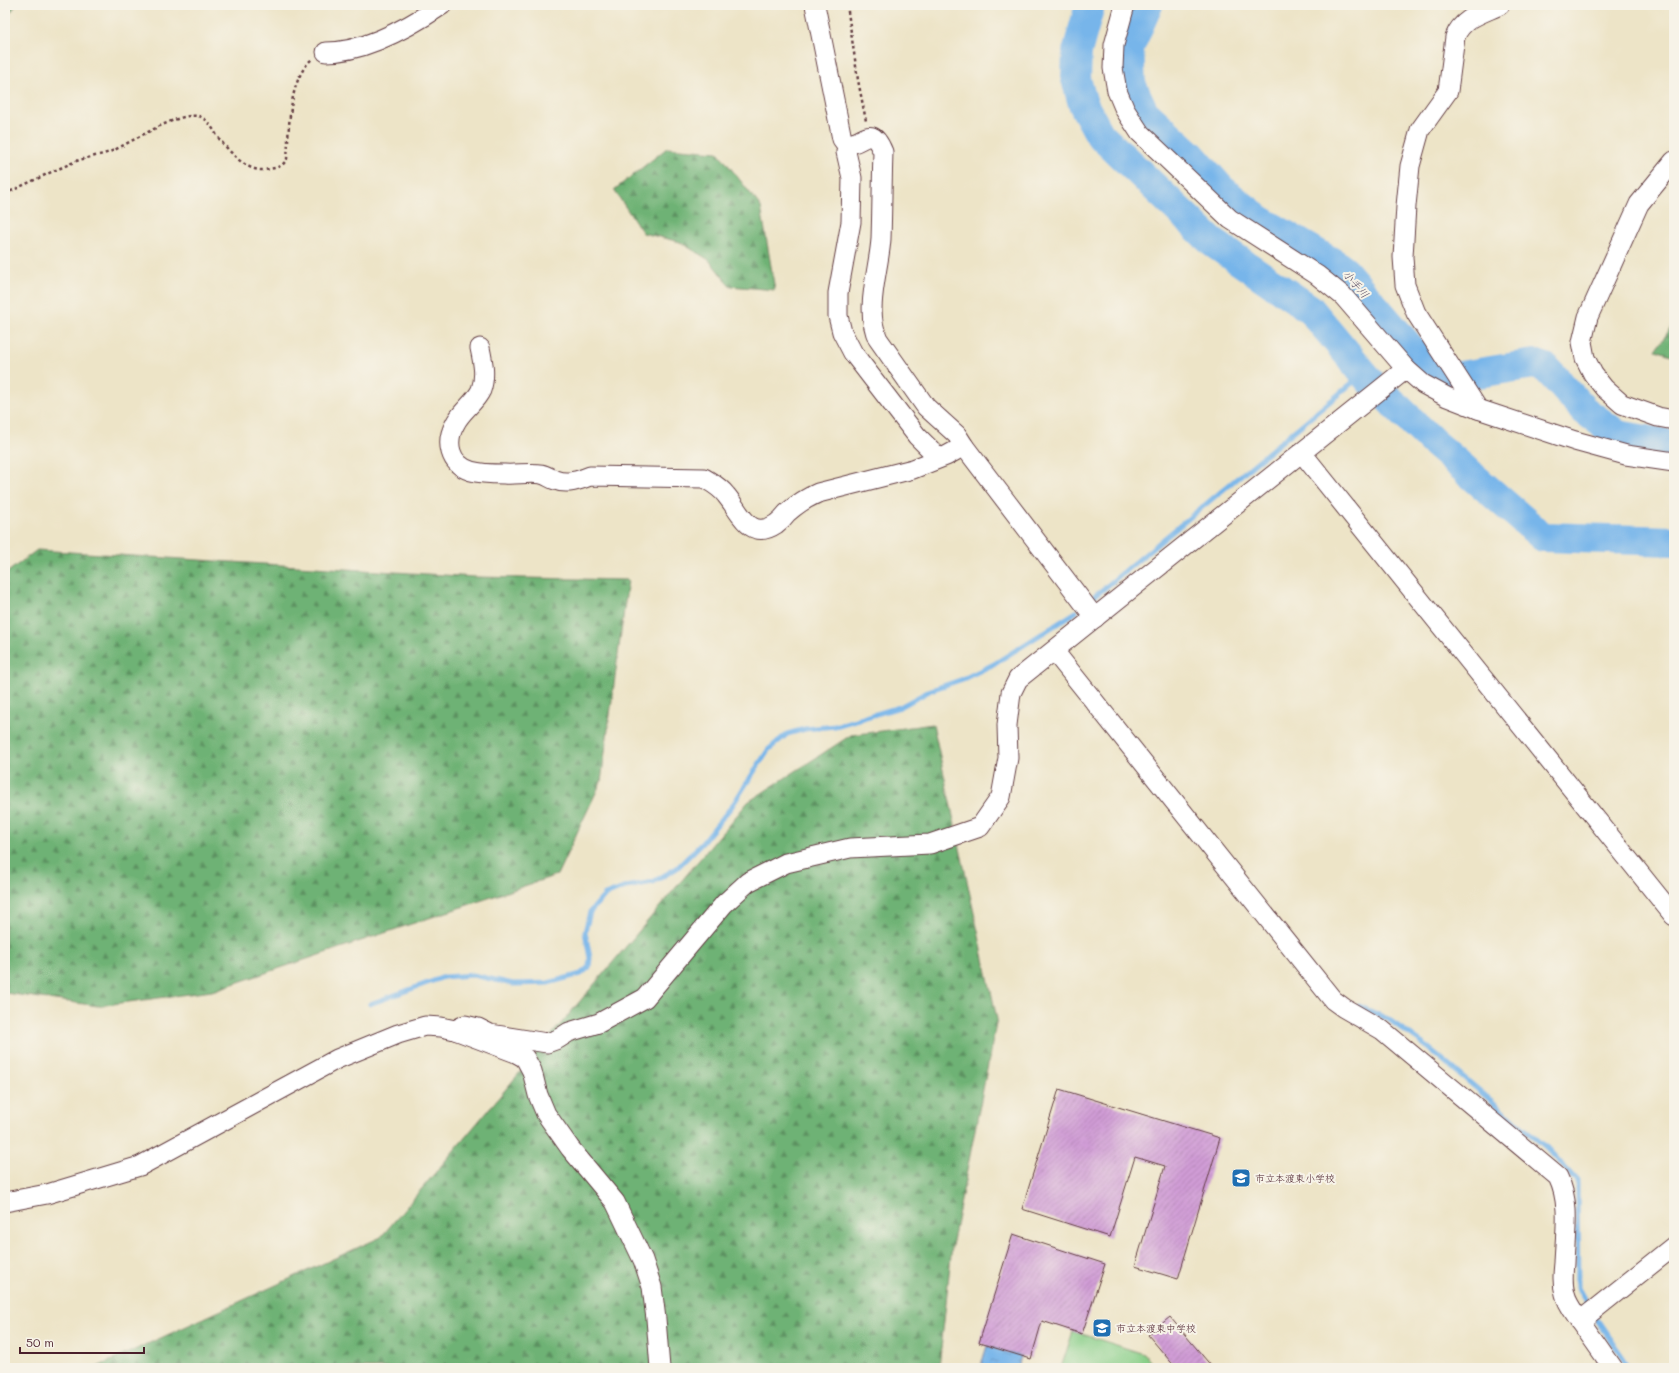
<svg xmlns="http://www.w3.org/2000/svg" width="1679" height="1373" viewBox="0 0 1679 1373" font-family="Mali,'Klee One',sans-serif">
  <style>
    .green { fill: #89cf89; stroke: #6a775a }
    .forest { fill: url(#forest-firs); stroke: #5c6850 }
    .water { fill: url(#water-ripples); stroke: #606a8a }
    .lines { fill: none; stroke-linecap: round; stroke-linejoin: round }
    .stream { stroke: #77b5ea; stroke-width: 5 }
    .river { stroke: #77b5ea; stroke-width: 30 }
    .building { fill: url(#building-hatch) }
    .street-casing { stroke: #623d42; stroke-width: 21 }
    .path { stroke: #623d42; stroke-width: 2.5; stroke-dasharray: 3 3; stroke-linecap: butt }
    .street { stroke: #fff; stroke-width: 19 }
    .labels { text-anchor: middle; stroke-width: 4; stroke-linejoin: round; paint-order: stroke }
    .poi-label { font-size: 10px; fill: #4a1f2b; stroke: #f7f3e8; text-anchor: start }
    .water-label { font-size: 11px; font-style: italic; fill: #584c64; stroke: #f7f3e8 }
  </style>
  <defs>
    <pattern id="forest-firs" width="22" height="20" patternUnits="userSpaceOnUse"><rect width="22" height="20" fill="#6eb275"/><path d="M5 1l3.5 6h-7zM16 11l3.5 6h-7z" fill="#5c9060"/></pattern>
    <pattern id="water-ripples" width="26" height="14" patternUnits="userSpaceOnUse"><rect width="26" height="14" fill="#77b5ea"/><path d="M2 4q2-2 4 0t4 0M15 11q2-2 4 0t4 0" fill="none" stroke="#6493be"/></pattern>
    <pattern id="building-hatch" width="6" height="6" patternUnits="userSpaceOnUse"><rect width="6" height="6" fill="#d09cd6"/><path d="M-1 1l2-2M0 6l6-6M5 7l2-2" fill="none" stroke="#ab7fae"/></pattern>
  </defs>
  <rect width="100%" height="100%" fill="#f7f3e8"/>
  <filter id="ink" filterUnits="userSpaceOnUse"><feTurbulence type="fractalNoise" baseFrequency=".025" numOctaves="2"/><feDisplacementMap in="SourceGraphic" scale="8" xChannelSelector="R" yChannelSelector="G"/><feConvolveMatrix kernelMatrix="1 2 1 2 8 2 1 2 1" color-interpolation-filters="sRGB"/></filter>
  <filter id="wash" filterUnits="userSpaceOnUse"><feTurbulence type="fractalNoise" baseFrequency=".012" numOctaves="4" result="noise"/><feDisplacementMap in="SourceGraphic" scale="16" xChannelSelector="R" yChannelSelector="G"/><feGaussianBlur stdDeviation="0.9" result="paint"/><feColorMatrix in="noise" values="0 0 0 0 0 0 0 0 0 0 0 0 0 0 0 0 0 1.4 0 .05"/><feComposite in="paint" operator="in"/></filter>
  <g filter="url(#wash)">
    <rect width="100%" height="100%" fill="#ede4c7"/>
    <path class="green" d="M 1073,1331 L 1144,1354 L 1156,1368 L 1061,1368 Z"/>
    <g class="forest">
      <path d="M 5,5 L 16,5 L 5,20 Z"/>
      <path d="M 667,148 L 718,152 L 761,207 L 775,290 L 730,286 L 709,260 L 680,242 L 643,233 L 614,190 Z"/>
      <path d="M 1674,323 L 1674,356 L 1656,350 Z"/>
      <path d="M 37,550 L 476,577 L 628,580 L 601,782 L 557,875 L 212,991 L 98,1006 L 5,993 L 5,574 Z"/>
      <path d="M 933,724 L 997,1019 L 952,1246 L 939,1368 L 95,1368 L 381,1237 L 748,802 L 851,735 Z"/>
    </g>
    <path class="water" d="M 987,1346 L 1021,1356 L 1018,1368 L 980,1368 Z"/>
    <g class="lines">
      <g class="stream">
        <path d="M 1090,600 L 1363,374"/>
        <path d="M 370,1004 L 444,977 L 473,975 L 513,984 L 548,983 L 581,974 L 589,967 L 590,958 L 585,932 L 590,912 L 605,895 L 626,887 L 653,882 L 677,868 L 702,843 L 732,806 L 768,750 L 787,734 L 805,729 L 835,726 L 900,707 L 931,690 L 963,679 L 994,664 L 1076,612"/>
        <path d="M 1359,1006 L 1388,1019 L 1430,1049 L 1546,1147 L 1577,1181 L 1578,1288 L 1590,1309"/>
        <path d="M 1594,1315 L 1630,1368"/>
      </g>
      <g class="river">
        <path d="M 1090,5 L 1077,52 L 1076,79 L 1083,104 L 1100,135 L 1212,242 L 1310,309 L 1370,381"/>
        <path d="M 1148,5 L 1129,48 L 1131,84 L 1144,112 L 1191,155 L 1221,189 L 1260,220 L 1342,268 L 1429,370 L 1448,378 L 1534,364 L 1546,368 L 1584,410 L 1618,435 L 1674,445"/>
        <path d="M 1390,400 L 1432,441 L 1543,537 L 1674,541"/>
      </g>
    </g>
    <g id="blocks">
      <g class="building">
        <path d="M 1059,1089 L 1220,1138 L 1178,1279 L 1135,1266 L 1165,1166 L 1135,1157 L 1110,1237 L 1022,1209 Z"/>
        <path d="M 1013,1234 L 1105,1264 L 1082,1334 L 1042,1321 L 1031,1359 L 979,1343 Z"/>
        <path d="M 1170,1317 L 1213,1368 L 1176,1368 L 1148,1335 Z"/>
      </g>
    </g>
  </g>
  <g filter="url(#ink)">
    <use href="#blocks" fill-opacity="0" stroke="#623d42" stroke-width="1"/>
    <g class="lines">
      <defs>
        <g id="street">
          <path d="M 815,5 L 842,139 L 845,143 C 862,148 870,120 883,152 C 882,181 882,210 881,239 C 879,270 864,310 878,339 L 926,407 L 957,435 L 964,446 L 1095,618"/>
          <path d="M 1125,5 L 1114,45 L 1113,68 L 1117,91 L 1125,110 L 1140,133 L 1230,219 L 1317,275 L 1343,296 L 1406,369 L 1423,384 L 1447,397 L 1478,409 L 1575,441 L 1626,455 L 1674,462"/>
          <path d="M 326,52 C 365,52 411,26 442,5"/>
          <path d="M 849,144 L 846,152 L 852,178 L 851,222 L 838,293 L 838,316 L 842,332 L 853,353 L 917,436 L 939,458"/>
          <path d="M 1674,161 L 1639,204 L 1588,317 L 1582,342 L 1585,358 L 1593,374 L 1604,388 L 1622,404 L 1658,417 L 1674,420"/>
          <path d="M 480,348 C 483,362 486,376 481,390 C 475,403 461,411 455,424 C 445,442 449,464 471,471 C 481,474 494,474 504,474 C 516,475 529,472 541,474 C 546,475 550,478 555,480 C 567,485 580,480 590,476 L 704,478 C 712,483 720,487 726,495 C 740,511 749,542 776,524 C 780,521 784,517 787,513 C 797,504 806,498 818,493 L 913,469 L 946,456 L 964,446"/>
          <path d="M 1478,409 L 1416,313 L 1405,285 L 1403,257 L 1406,206 L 1410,166 L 1420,130 L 1448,91 L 1455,37 C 1462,18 1483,13 1500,5"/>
          <path d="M 1302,453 L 1674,916"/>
          <path d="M 1054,651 L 1333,1000 L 1344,1008 L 1382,1030 L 1558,1177 C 1571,1204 1565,1233 1564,1263 C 1563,1273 1562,1283 1565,1294 C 1567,1304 1574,1312 1580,1321"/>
          <path d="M 455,1030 L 465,1025 L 478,1028 L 490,1034 L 547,1043 L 558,1039 L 569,1032 L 599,1023 L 645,998 L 724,904 L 748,882 L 786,863 L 850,848 L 930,844 L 980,827 L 1001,797 L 1008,758 L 1007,725 L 1011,693 L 1018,679 L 1406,369"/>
          <path d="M 5,1202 L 47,1194 L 140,1166 L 337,1059 L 398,1034 L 425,1026 L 441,1027 L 455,1030 L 516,1053 L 525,1058 L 532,1071 L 538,1095 L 546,1114 L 570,1148 L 615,1202 L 643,1260 L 652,1287 L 656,1319 L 660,1368"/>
          <path d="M 1613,1368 L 1580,1321 L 1674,1246"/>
        </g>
      </defs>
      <use href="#street" class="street-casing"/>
      <g class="path">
        <path d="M 847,5 L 858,80 L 866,121"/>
        <path d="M 5,194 C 28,183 51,172 74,162 C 86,157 100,156 112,151 C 132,142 177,112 198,116 C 209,118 214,132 220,140 C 232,154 249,175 269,169 C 277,168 283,166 287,159 C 289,130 288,80 312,59"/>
      </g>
      <use href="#street" class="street"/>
    </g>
  </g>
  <defs>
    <symbol id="school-square" viewBox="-11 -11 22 22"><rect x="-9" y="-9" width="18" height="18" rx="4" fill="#1f6fb2" stroke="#f7f3e8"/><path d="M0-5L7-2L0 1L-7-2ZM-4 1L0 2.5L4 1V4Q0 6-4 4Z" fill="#fff"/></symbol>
  </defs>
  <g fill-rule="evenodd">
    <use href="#school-square" x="1230" y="1167" width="22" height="22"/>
    <use href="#school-square" x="1091" y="1317" width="22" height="22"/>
  </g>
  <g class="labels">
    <g class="poi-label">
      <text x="1255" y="1182">市立本渡東小学校</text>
      <text x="1116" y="1332">市立本渡東中学校</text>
    </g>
    <g class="water-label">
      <text transform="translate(1356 284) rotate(49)" y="4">小手川</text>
    </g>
  </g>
  <rect width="1679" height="1373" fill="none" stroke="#f7f3e8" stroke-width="20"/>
  <path d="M20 1347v6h124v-6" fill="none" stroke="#4a1f2b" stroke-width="2"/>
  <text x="26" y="1347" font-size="12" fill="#4a1f2b" stroke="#f7f3e8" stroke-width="3" paint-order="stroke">50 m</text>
</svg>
